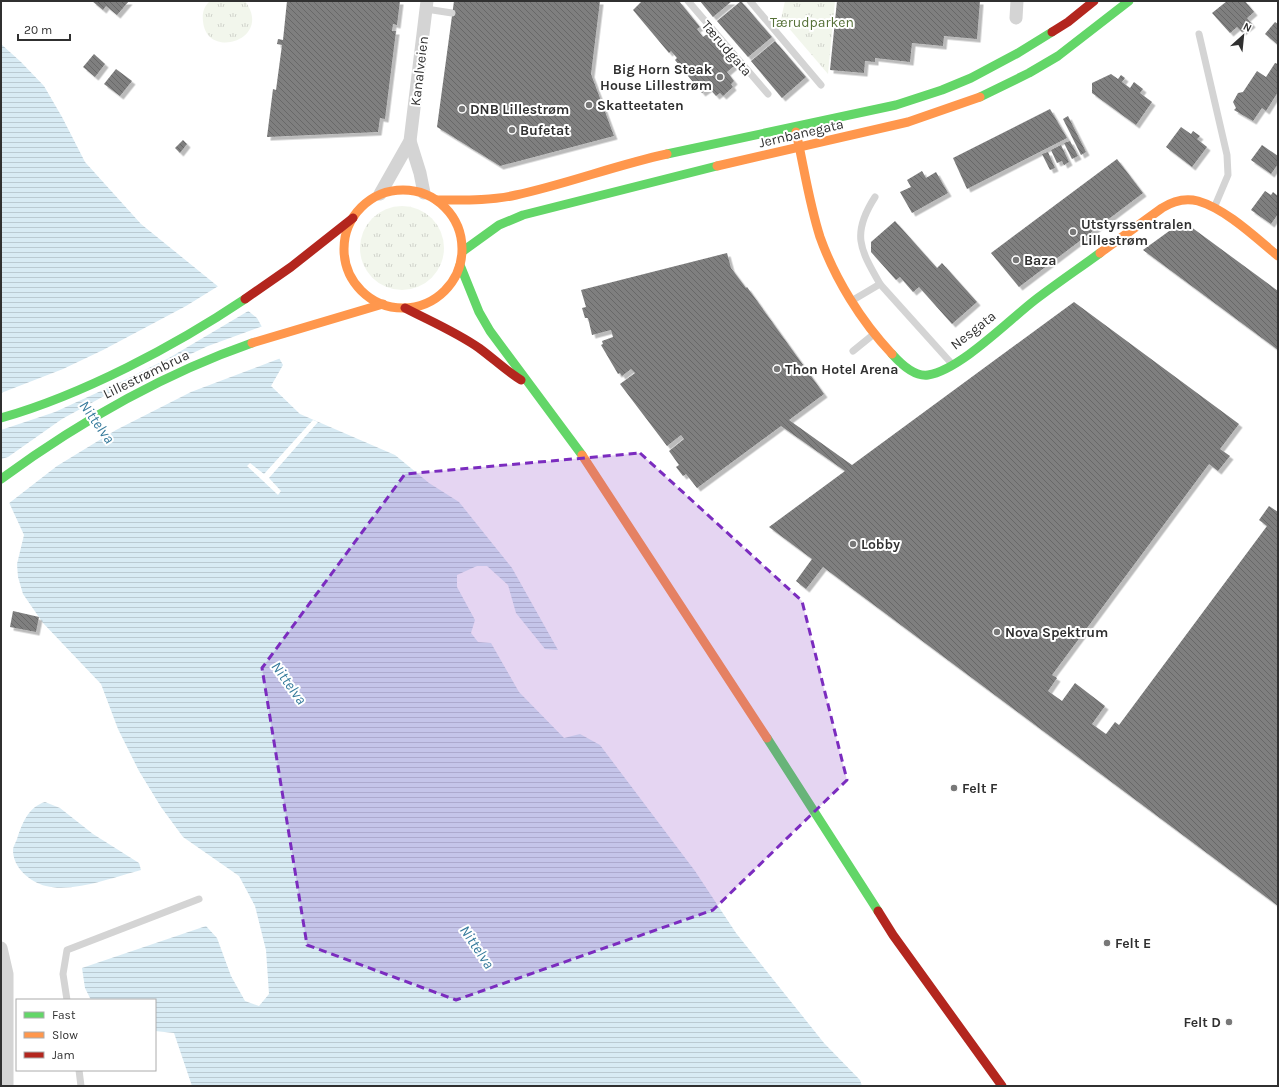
<svg xmlns="http://www.w3.org/2000/svg" width="1279" height="1087" viewBox="0 0 1279 1087" font-family="Karla,sans-serif">
  <style>
    .grass { fill: url(#grass-tufts) }
    .water { fill: url(#water-rules) }
    .pier { fill: #fff }
    .building { fill: url(#building-back-hatch); filter: url(#shadow) }
    .lines { fill: none; stroke-linecap: round; stroke-linejoin: round }
    .lane { stroke: #d4d4d4; stroke-width: 7 }
    .street { stroke: #d4d4d4; stroke-width: 13 }
    .fast { stroke: #63d668; stroke-width: 9 }
    .slow { stroke: #ff974d; stroke-width: 9 }
    .jam { stroke: #b3261e; stroke-width: 9 }
    .marked { fill: #7b2cbf; fill-opacity: 0.2; stroke: #7b2cbf; stroke-width: 3; stroke-dasharray: 8 5; stroke-linejoin: round }
    .poi-dot { fill: #787878; stroke: #fff; stroke-width: 1.5 }
    .labels { text-anchor: middle; stroke-width: 4; stroke-linejoin: round; paint-order: stroke }
    .park-label { font-size: 14px; fill: #567138; stroke: #fff }
    .street-label { font-size: 14px; fill: #303030; stroke: #fff }
    .poi-label { font-size: 14px; font-weight: bold; fill: #303030; stroke: #fff; text-anchor: start }
    .water-label { font-size: 15px; font-style: italic; fill: #357a9b; stroke: #fff }
  </style>
  <defs>
    <pattern id="grass-tufts" width="24" height="20" patternUnits="userSpaceOnUse"><rect width="24" height="20" fill="#f2f6ec"/><path d="M3 7l-1-3M5 7V3M7 7l1-3M15 17l-1-3M17 17v-4M19 17l1-3" fill="none" stroke="#d0d3cb"/></pattern>
    <pattern id="water-rules" width="6" height="5" patternUnits="userSpaceOnUse"><rect width="6" height="5" fill="#d8ebf4"/><path d="M0 2.5h6" fill="none" stroke="#bacad2"/></pattern>
    <pattern id="building-back-hatch" width="6" height="6" patternUnits="userSpaceOnUse"><rect width="6" height="6" fill="#7f7f7f"/><path d="M-1 5l2 2M0 0l6 6M5-1l2 2" fill="none" stroke="#686868"/></pattern>
    <filter id="shadow"><feDropShadow dx="3.5" dy="3.5" stdDeviation="0" flood-color="#0004"/></filter>
  </defs>
  <rect width="100%" height="100%" fill="#fff"/>
  <g class="grass">
    <path d="M 210,1 L 245,1 C 274,40 206,61 203,21 C 202,13 204,6 210,1 Z"/>
    <path d="M 785,1 L 835,1 L 828,74 L 781,19 Z"/>
    <circle cx="402" cy="248" r="42"/>
  </g>
  <g class="water">
    <path d="M 1,44 L 21,62 L 44,86 L 62,117 L 85,162 L 141,224 L 257,318 L 283,365 L 271,386 L 300,414 L 395,455 L 429,483 L 459,502 L 512,568 L 558,650 L 545,649 L 516,613 L 508,585 L 487,566 L 477,566 L 457,575 L 457,587 L 475,620 L 471,633 L 478,642 L 491,643 L 519,692 L 564,738 L 580,734 L 600,745 L 695,871 L 736,933 L 824,1043 L 860,1080 L 862,1086 L 192,1086 L 174,1033 L 155,1031 L 155,1000 L 91,1000 L 85,988 L 82,968 L 206,926 L 217,938 L 231,976 L 245,1001 L 259,1006 L 269,994 L 266,950 L 255,906 L 239,876 L 183,837 L 161,807 L 139,771 L 118,729 L 101,684 L 43,623 L 23,594 L 18,577 L 17,564 L 24,535 L 1,485 Z"/>
    <path d="M 45,802 L 60,808 L 93,834 L 139,863 L 141,870 C 114,877 73,893 46,886 C 30,882 13,868 13,850 C 13,847 16,842 17,839 C 22,824 28,807 45,802 Z"/>
  </g>
  <g class="pier">
    <path d="M 220,285 L 250,310 L 169,358 L 127,379 L 55,412 L 1,430 L 1,393 L 63,369 L 103,350 L 186,306 Z"/>
    <path d="M 263,326 L 281,358 L 191,392 L 116,430 L 57,466 L 8,504 L 1,490 L 1,459 L 8,457 L 62,419 L 128,383 L 208,346 Z"/>
    <path d="M 313,420 L 318,422 L 269,478 L 281,491 L 278,495 L 247,466 L 250,463 L 264,474 Z"/>
  </g>
  <g class="building">
    <path d="M 92,1 L 129,1 L 117,15 L 106,6 L 103,10 Z"/>
    <path d="M 287,1 L 400,1 L 397,25 L 393,24 L 392,31 L 396,31 L 385,119 L 380,118 L 378,132 L 267,137 L 273,89 L 276,90 L 282,45 L 277,44 L 278,39 L 283,40 Z"/>
    <path d="M 454,1 L 600,1 L 591,74 L 614,136 L 500,166 L 437,127 Z"/>
    <path d="M 642,1 L 679,1 L 700,27 L 697,29 L 703,37 L 707,34 L 734,66 L 727,72 L 734,81 L 731,84 L 733,87 L 723,96 L 720,93 L 716,96 L 709,88 L 702,93 L 675,60 L 677,58 L 671,51 L 669,53 L 633,10 Z"/>
    <path d="M 700,1 L 732,1 L 713,17 Z"/>
    <path d="M 741,1 L 772,37 L 748,57 L 717,21 Z"/>
    <path d="M 837,1 L 980,1 L 977,39 L 944,36 L 943,46 L 912,43 L 910,62 L 875,58 L 875,62 L 865,61 L 864,73 L 830,70 Z"/>
    <path d="M 1227,1 L 1245,1 L 1254,12 L 1247,18 L 1252,24 L 1242,32 L 1237,27 L 1230,33 L 1212,13 Z"/>
    <path d="M 1275,22 L 1278,24 L 1278,45 L 1265,34 Z"/>
    <path d="M 775,41 L 806,77 L 782,98 L 751,61 Z"/>
    <path d="M 94,54 L 105,64 L 95,77 L 83,67 Z"/>
    <path d="M 1275,63 L 1278,64 L 1278,92 L 1266,111 L 1262,108 L 1253,121 L 1234,110 L 1236,108 L 1233,102 L 1238,93 L 1243,92 L 1257,71 L 1266,77 Z"/>
    <path d="M 116,69 L 132,81 L 120,96 L 104,84 Z"/>
    <path d="M 1111,74 L 1118,79 L 1121,75 L 1125,78 L 1122,82 L 1130,88 L 1134,82 L 1143,89 L 1140,93 L 1152,102 L 1136,125 L 1092,93 L 1092,83 Z"/>
    <path d="M 1050,109 L 1067,138 L 967,189 L 953,158 Z"/>
    <path d="M 1068,116 L 1086,152 L 1081,155 L 1063,119 Z"/>
    <path d="M 1181,127 L 1191,134 L 1193,131 L 1200,136 L 1197,139 L 1207,147 L 1192,167 L 1166,147 Z"/>
    <path d="M 183,140 L 187,144 L 180,153 L 175,148 Z"/>
    <path d="M 1070,141 L 1078,156 L 1072,159 L 1064,143 Z"/>
    <path d="M 1061,145 L 1069,162 L 1064,165 L 1062,161 L 1057,163 L 1051,150 Z"/>
    <path d="M 1262,145 L 1278,156 L 1278,164 L 1271,174 L 1251,160 Z"/>
    <path d="M 1048,152 L 1055,168 L 1050,170 L 1042,154 Z"/>
    <path d="M 1117,159 L 1143,193 L 1019,287 L 991,253 Z"/>
    <path d="M 922,171 L 926,178 L 936,172 L 948,193 L 912,213 L 900,192 L 911,187 L 907,180 Z"/>
    <path d="M 1265,191 L 1271,195 L 1273,192 L 1278,196 L 1278,214 L 1271,224 L 1251,210 Z"/>
    <path d="M 895,221 L 937,268 L 942,263 L 977,302 L 952,324 L 919,287 L 913,292 L 900,277 L 896,280 L 871,252 L 871,242 Z"/>
    <path d="M 1183,221 L 1278,291 L 1278,350 L 1143,250 Z"/>
    <path d="M 727,253 L 731,268 L 746,288 L 747,287 L 824,394 L 789,420 L 852,465 L 1074,302 L 1239,424 L 1220,449 L 1230,456 L 1218,471 L 1209,464 L 1052,675 L 1057,678 L 1048,691 L 1062,701 L 1075,683 L 1105,706 L 1092,724 L 1106,734 L 1115,722 L 1119,725 L 1267,526 L 1259,520 L 1269,506 L 1278,512 L 1278,906 L 823,567 L 806,589 L 796,581 L 812,559 L 769,527 L 845,471 L 781,426 L 697,488 L 686,474 L 683,476 L 676,467 L 679,465 L 669,451 L 684,439 L 681,435 L 667,446 L 620,384 L 635,373 L 631,369 L 622,376 L 620,373 L 618,374 L 601,345 L 603,344 L 602,341 L 613,337 L 611,330 L 592,335 L 588,318 L 585,318 L 582,308 L 586,307 L 581,290 Z"/>
    <path d="M 13,611 L 39,617 L 36,632 L 10,627 Z"/>
  </g>
  <g class="lines">
    <g class="lane">
      <path d="M 688,1 L 768,94"/>
      <path d="M 750,1 L 821,85"/>
      <path d="M 426,9 L 452,13"/>
      <path d="M 1199,34 L 1227,155 L 1228,175 L 1214,208"/>
      <path d="M 875,197 C 851,234 860,249 880,284"/>
      <path d="M 853,300 L 880,284 L 952,364"/>
      <path d="M 853,351 L 874,334"/>
      <path d="M 67,1000 L 63,974 L 67,950 L 199,899"/>
      <path d="M 79,1070 L 81,1086"/>
    </g>
    <g class="street">
      <path d="M 1016,18 L 1017,1"/>
      <path d="M 410,141 L 420,173 L 424,193"/>
      <path d="M 380,194 L 410,141 L 427,1"/>
      <path d="M 1,948 L 7,974 L 7,1086"/>
    </g>
    <g class="fast">
      <path d="M 980,97 L 1029,73 L 1058,56 L 1129,1"/>
      <path d="M 667,154 L 896,105 L 942,90 L 971,78 L 1018,53 L 1052,32"/>
      <path d="M 463,251 L 499,225 L 523,215 L 717,166"/>
      <path d="M 460,265 L 479,312 L 490,331 L 582,455"/>
      <path d="M 892,354 C 900,363 914,377 928,375 C 960,370 1009,320 1035,300 C 1056,284 1078,269 1100,253"/>
      <path d="M 1,418 C 82,395 175,346 245,299"/>
      <path d="M 1,479 C 79,422 160,375 252,343"/>
      <path d="M 767,738 L 878,911"/>
    </g>
    <g class="slow">
      <path d="M 796,132 C 804,167 809,203 820,237 C 835,279 861,321 892,354"/>
      <path d="M 717,166 L 908,122 L 980,97"/>
      <circle cx="403" cy="249" r="59"/>
      <path d="M 437,200 C 463,200 490,201 516,195 C 567,184 616,165 667,154"/>
      <path d="M 1100,253 L 1162,208 C 1173,201 1186,198 1198,201 C 1226,209 1256,238 1278,256"/>
      <path d="M 252,343 L 383,304"/>
      <path d="M 582,455 L 767,738"/>
    </g>
    <g class="jam">
      <path d="M 1052,32 L 1068,22 L 1094,1"/>
      <path d="M 245,299 L 291,267 L 353,218"/>
      <path d="M 405,308 C 430,321 456,332 479,348 C 494,359 505,370 521,380"/>
      <path d="M 878,911 L 893,935 L 1002,1086"/>
    </g>
  </g>
  <path class="marked" d="M 640,453 L 802,601 L 847,780 L 713,910 L 456,1000 L 307,945 L 262,668 L 405,474 Z"/>
  <g class="poi-dot">
    <circle cx="720" cy="77" r="4"/>
    <circle cx="589" cy="105" r="4"/>
    <circle cx="462" cy="109" r="4"/>
    <circle cx="512" cy="130" r="4"/>
    <circle cx="1073" cy="232" r="4"/>
    <circle cx="1016" cy="260" r="4"/>
    <circle cx="777" cy="369" r="4"/>
    <circle cx="853" cy="544" r="4"/>
    <circle cx="997" cy="632" r="4"/>
    <circle cx="954" cy="788" r="4"/>
    <circle cx="1107" cy="943" r="4"/>
    <circle cx="1229" cy="1022" r="4"/>
  </g>
  <g class="labels">
    <g class="park-label">
      <text x="812" y="27">Tærudparken</text>
    </g>
    <g class="street-label">
      <text transform="translate(727 48) rotate(49)" y="5">Tærudgata</text>
      <text transform="translate(419 71) rotate(-83)" y="5">Kanalveien</text>
      <text transform="translate(801 133) rotate(-13)" y="5">Jernbanegata</text>
      <text transform="translate(973 330) rotate(-38)" y="5">Nesgata</text>
      <text transform="translate(146 374) rotate(-26)" y="5">Lillestrømbrua</text>
    </g>
    <g class="poi-label">
      <text x="712" y="74" text-anchor="end">Big Horn Steak<tspan x="712" dy="16">House Lillestrøm</tspan></text>
      <text x="597" y="110">Skatteetaten</text>
      <text x="470" y="114">DNB Lillestrøm</text>
      <text x="520" y="135">Bufetat</text>
      <text x="1081" y="229">Utstyrssentralen<tspan x="1081" dy="16">Lillestrøm</tspan></text>
      <text x="1024" y="265">Baza</text>
      <text x="785" y="374">Thon Hotel Arena</text>
      <text x="861" y="549">Lobby</text>
      <text x="1005" y="637">Nova Spektrum</text>
      <text x="962" y="793">Felt F</text>
      <text x="1115" y="948">Felt E</text>
      <text x="1221" y="1027" text-anchor="end">Felt D</text>
    </g>
    <g class="water-label">
      <text transform="translate(97 422) rotate(54)" y="5">Nittelva</text>
      <text transform="translate(289 683) rotate(54)" y="5">Nittelva</text>
      <text transform="translate(477 947) rotate(56)" y="5">Nittelva</text>
    </g>
  </g>
  <rect width="1279" height="1087" fill="none" stroke="#303030" stroke-width="4"/>
  <rect x="16" y="999" width="140" height="72" fill="#ffffff" stroke="#acacac"/>
  <rect x="24" y="1012" width="20" height="6" fill="#63d668" stroke="#acacac"/>
  <text x="52" y="1019" font-size="12" fill="#303030">Fast</text>
  <rect x="24" y="1032" width="20" height="6" fill="#ff974d" stroke="#acacac"/>
  <text x="52" y="1039" font-size="12" fill="#303030">Slow</text>
  <rect x="24" y="1052" width="20" height="6" fill="#b3261e" stroke="#acacac"/>
  <text x="52" y="1059" font-size="12" fill="#303030">Jam</text>
  <g transform="translate(1243 36) rotate(27)" stroke="#ffffff" stroke-width="3" paint-order="stroke">
  <path d="M0-3L7 15L0 10L-7 15Z" fill="#303030"/>
  <text y="-6" font-size="11" font-weight="bold" text-anchor="middle" fill="#303030">N</text>
  </g>
  <path d="M18 34v6h52v-6" fill="none" stroke="#303030" stroke-width="2"/>
  <text x="24" y="34" font-size="12" fill="#303030" stroke="#ffffff" stroke-width="3" paint-order="stroke">20 m</text>
</svg>
